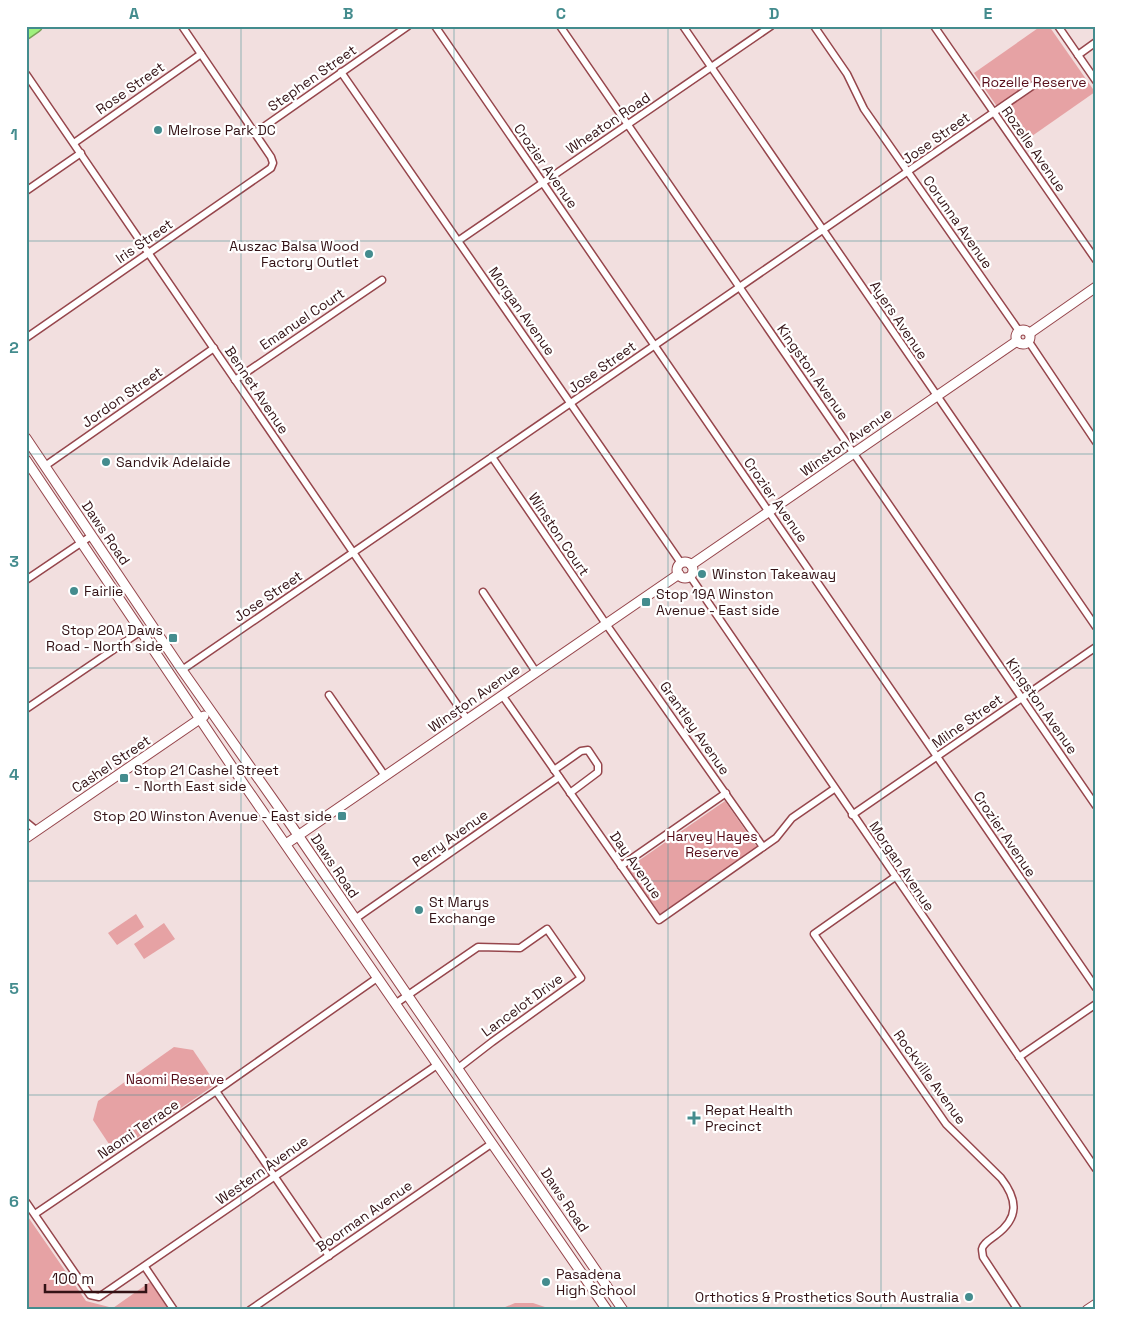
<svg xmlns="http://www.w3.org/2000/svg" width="1122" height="1336" viewBox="0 0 1122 1336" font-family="'Space Grotesk',sans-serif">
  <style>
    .green { fill: #e6a2a4 }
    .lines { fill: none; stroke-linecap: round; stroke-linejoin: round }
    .street-casing { stroke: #96464c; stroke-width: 9 }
    .secondary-casing { stroke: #96464c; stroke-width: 11 }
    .highway-casing { stroke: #79a359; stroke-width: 14 }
    .street { stroke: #fff; stroke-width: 6 }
    .secondary { stroke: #fff; stroke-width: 9 }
    .highway { stroke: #9ef17d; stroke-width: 11 }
    .grid { fill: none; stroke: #448c8e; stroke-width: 1; stroke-opacity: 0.55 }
    .poi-dot { fill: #448c8e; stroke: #fff; stroke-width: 2 }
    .labels { text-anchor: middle; stroke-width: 4.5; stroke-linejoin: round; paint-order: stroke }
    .street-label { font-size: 14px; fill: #331215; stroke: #fff }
    .park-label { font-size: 14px; fill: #570e1a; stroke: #fff }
    .poi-label { font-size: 14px; fill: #331215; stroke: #fff; text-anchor: start }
    .neatline { fill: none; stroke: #448c8e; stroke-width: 2 }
    .grid-label { font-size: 16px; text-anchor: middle; font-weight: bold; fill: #448c8e }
  </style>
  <rect width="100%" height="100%" fill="#f2dfdf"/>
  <g class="green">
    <path d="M 1041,26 L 1049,26 L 1095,92 L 1022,143 L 974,73 Z"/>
    <path d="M 725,801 L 757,847 L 660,914 L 628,868 Z"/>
    <path d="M 136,914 L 144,927 L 117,945 L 108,933 Z"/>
    <path d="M 164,923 L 175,939 L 144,959 L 134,944 Z"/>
    <path d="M 174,1047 L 193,1050 L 216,1084 L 115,1153 L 93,1120 L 98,1101 Z"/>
    <path d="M 26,1214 L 86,1301 L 113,1308 L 150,1282 L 169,1310 L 26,1310 Z"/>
    <path d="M 515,1303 L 533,1303 L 554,1310 L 498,1310 Z"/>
  </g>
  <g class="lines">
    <defs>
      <g id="street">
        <path d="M 435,26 L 1096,988"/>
        <path d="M 560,26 L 1096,806"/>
        <path d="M 683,26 L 1096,627"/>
        <path d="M 814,26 L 847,74 L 864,109 L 1019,331"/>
        <path d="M 934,26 L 1096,260"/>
        <path d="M 1058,26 L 1096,81"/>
        <path d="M 1078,55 L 1096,42"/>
        <path d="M 341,72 L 681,563"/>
        <path d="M 26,74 L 467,719"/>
        <path d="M 255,133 L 408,26"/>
        <path d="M 74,143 L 201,54"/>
        <path d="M 26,191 L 81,153"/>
        <path d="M 458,241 L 771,26"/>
        <path d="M 26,338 L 271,168 L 273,163 L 271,157 L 182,26"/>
        <path d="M 1029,342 L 1096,442"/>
        <path d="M 235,380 L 382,280"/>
        <path d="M 492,457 L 606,624 L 763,847"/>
        <path d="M 45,466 L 214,348"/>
        <path d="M 690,576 L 1096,1169"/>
        <path d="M 26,580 L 91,536"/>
        <path d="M 483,592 L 536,672"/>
        <path d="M 182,670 L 1035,84"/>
        <path d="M 329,695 L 385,776"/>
        <path d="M 502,695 L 659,920 L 776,838 L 792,818 L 834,789"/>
        <path d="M 26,709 L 141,631"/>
        <path d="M 554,770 L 581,751 L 588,750 L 598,765 L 598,772 L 570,793"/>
        <path d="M 852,815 L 1096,647"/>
        <path d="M 26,822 L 37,831"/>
        <path d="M 621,866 L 726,793"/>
        <path d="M 895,877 L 814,934 L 946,1124 L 1001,1178 C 1018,1200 1019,1218 996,1235 C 991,1239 983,1243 982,1249 C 982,1251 983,1256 983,1257 L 1018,1310"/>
        <path d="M 355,919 L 559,777"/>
        <path d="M 395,1004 L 478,947 L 520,948 L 547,929 L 581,978 L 492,1042 L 457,1069"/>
        <path d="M 1019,1057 L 1096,1004"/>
        <path d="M 216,1091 L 329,1256"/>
        <path d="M 26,1202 L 90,1295 L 99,1297 L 437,1065"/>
        <path d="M 35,1214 L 216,1091 L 377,978"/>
        <path d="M 145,1267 L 174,1310"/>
        <path d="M 250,1310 L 491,1144"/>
      </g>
      <g id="secondary">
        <circle cx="1023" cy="337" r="7"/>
        <path d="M 1030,333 L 1096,287"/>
        <path d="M 26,438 L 182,670 L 289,822 L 623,1310"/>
        <path d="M 26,460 L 245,786 L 607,1310"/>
        <circle cx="685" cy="570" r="8"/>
        <path d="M 691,565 L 1017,341"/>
        <path d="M 26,838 L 204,716"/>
        <path d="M 286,844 L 679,574"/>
        <path d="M 1087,1310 L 1096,1304"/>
      </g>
      <path id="highway" d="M 26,33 L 36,26"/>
    </defs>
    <use href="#street" class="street-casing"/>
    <use href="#secondary" class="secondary-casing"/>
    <use href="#highway" class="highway-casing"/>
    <use href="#street" class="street"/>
    <use href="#secondary" class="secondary"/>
    <use href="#highway" class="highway"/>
  </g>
  <path class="grid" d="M 241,26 L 241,1310M 454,26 L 454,1310M 668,26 L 668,1310M 881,26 L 881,1310M 26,241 L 1096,241M 26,454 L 1096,454M 26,668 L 1096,668M 26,881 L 1096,881M 26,1095 L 1096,1095"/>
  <g class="poi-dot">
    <circle cx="158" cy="130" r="5"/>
    <circle cx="369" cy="254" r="5"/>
    <circle cx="106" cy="462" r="5"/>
    <circle cx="702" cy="574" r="5"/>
    <circle cx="74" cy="591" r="5"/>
    <rect x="641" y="597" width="10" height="10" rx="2.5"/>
    <rect x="168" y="633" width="10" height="10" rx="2.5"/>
    <rect x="119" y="773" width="10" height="10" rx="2.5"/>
    <rect x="337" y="811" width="10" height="10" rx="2.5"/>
    <circle cx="419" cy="910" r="5"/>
    <path d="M691.5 1110.5h5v5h5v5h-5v5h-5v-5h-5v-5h5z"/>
    <circle cx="546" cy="1282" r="5"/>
    <circle cx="969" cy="1297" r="5"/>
  </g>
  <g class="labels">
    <g class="street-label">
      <text transform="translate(312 78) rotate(-35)" y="5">Stephen Street</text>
      <text transform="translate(130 88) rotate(-35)" y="5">Rose Street</text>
      <text transform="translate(608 123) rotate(-34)" y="5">Wheaton Road</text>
      <text transform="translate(936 138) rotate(-35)" y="5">Jose Street</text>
      <text transform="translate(1034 149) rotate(55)" y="5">Rozelle Avenue</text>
      <text transform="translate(546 166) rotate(55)" y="5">Crozier Avenue</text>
      <text transform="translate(958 222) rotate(55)" y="5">Corunna Avenue</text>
      <text transform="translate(144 241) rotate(-35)" y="5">Iris Street</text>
      <text transform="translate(522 311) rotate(55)" y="5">Morgan Avenue</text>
      <text transform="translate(302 319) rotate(-34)" y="5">Emanuel Court</text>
      <text transform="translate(899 320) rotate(56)" y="5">Ayers Avenue</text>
      <text transform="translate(602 367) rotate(-35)" y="5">Jose Street</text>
      <text transform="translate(813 372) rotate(55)" y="5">Kingston Avenue</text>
      <text transform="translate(257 390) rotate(56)" y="5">Bennet Avenue</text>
      <text transform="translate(122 397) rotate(-35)" y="5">Jordon Street</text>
      <text transform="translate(846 442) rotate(-35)" y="5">Winston Avenue</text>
      <text transform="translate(776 500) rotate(55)" y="5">Crozier Avenue</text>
      <text transform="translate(106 533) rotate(56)" y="5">Daws Road</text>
      <text transform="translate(559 534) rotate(56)" y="5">Winston Court</text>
      <text transform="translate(268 596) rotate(-34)" y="5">Jose Street</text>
      <text transform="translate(474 698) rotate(-35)" y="5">Winston Avenue</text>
      <text transform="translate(1042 706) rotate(55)" y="5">Kingston Avenue</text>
      <text transform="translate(967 721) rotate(-35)" y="5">Milne Street</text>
      <text transform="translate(695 728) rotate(55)" y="5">Grantley Avenue</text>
      <text transform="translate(111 764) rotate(-34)" y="5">Cashel Street</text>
      <text transform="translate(1005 834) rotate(56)" y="5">Crozier Avenue</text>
      <text transform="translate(450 838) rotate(-35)" y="5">Perry Avenue</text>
      <text transform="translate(636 865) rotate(55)" y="5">Day Avenue</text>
      <text transform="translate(335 866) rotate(56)" y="5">Daws Road</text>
      <text transform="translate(902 866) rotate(56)" y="5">Morgan Avenue</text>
      <text transform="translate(522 1005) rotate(-36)" y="5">Lancelot Drive</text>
      <text transform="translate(930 1077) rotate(54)" y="5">Rockville Avenue</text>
      <text transform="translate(138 1129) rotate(-34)" y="5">Naomi Terrace</text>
      <text transform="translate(262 1170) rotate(-35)" y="5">Western Avenue</text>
      <text transform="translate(565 1200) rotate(56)" y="5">Daws Road</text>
      <text transform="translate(364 1216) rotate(-35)" y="5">Boorman Avenue</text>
    </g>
    <g class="park-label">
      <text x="1034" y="87">Rozelle Reserve</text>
      <text x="712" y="841">Harvey Hayes<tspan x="712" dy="16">Reserve</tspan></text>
      <text x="175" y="1084">Naomi Reserve</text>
    </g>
    <g class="poi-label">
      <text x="168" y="135">Melrose Park DC</text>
      <text x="359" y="251" text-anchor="end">Auszac Balsa Wood<tspan x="359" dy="16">Factory Outlet</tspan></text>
      <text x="116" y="467">Sandvik Adelaide</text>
      <text x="712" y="579">Winston Takeaway</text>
      <text x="84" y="596">Fairlie</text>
      <text x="656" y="599">Stop 19A Winston<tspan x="656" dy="16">Avenue - East side</tspan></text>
      <text x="163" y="635" text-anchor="end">Stop 20A Daws<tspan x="163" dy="16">Road - North side</tspan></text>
      <text x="134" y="775">Stop 21 Cashel Street<tspan x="134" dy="16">- North East side</tspan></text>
      <text x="332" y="821" text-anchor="end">Stop 20 Winston Avenue - East side</text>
      <text x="429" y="907">St Marys<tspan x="429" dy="16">Exchange</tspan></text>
      <text x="705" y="1115">Repat Health<tspan x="705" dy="16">Precinct</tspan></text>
      <text x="556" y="1279">Pasadena<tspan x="556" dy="16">High School</tspan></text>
      <text x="959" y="1302" text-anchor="end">Orthotics &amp; Prosthetics South Australia</text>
    </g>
  </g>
  <rect width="1122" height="1336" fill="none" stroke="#ffffff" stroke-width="55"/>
  <path d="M45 1284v8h101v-8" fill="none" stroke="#331215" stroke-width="2.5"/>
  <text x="52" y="1284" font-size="15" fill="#331215" stroke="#ffffff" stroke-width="4" paint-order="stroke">100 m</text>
  <rect x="28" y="28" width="1066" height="1280" class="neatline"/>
  <g class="grid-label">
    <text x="134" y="19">A</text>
    <text x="348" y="19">B</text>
    <text x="561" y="19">C</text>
    <text x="774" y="19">D</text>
    <text x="988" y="19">E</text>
    <text x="14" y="140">1</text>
    <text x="14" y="353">2</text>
    <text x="14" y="567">3</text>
    <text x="14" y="780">4</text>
    <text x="14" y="994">5</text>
    <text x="14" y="1207">6</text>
  </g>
</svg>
